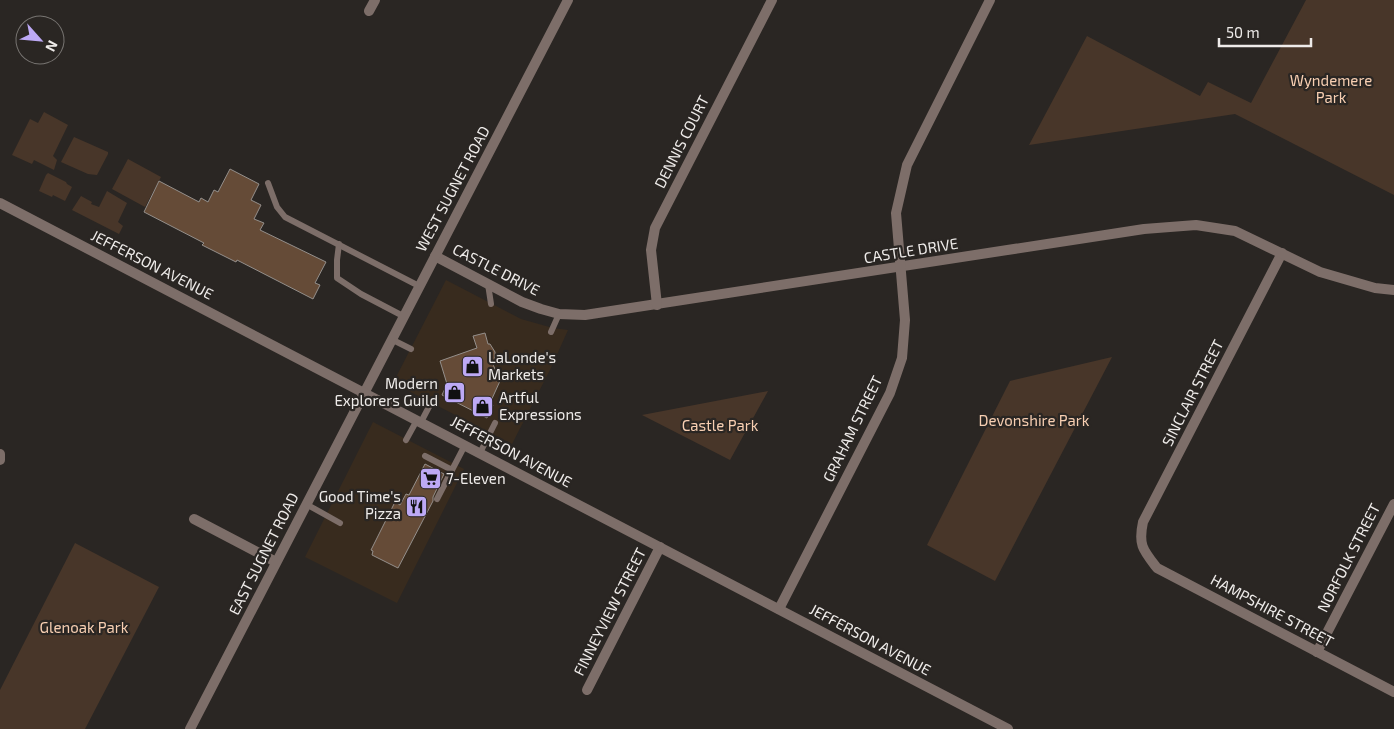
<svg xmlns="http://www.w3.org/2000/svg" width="1394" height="729" viewBox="0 0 1394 729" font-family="'Exo 2',sans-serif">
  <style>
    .commercial { fill: #382b1e }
    .green { fill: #483629 }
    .building { fill: #654b37; stroke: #948f8b }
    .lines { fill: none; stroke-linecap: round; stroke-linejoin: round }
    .service { stroke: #7d6e69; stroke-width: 6 }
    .minor { stroke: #7d6e69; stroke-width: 10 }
    .tertiary { stroke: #7d6e69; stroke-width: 10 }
    .labels { text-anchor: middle; stroke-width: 4.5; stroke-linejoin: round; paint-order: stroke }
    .park-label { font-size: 15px; fill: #f8cfb2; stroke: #2a2623 }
    .street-label { font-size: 15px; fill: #eeebe9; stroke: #2a2623 }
    .poi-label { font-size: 15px; fill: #eeebe9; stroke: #2a2623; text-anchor: start }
  </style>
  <rect width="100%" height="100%" fill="#2a2623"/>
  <g class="commercial">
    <path d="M 446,280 L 521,319 L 553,328 L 568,330 L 551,368 L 512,444 L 393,383 Z"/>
    <path d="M 373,422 L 464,469 L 397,603 L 305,557 Z"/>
  </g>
  <g class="green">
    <path d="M 1306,0 L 1394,0 L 1394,195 L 1235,114 L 1029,145 L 1087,36 L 1200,96 L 1208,82 L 1251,103 Z"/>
    <path d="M 44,112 L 68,125 L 53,156 L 57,160 L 54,170 L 34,160 L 32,164 L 12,155 L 30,119 L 38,123 Z"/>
    <path d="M 74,137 L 108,152 L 108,154 L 97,175 L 88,174 L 61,162 Z"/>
    <path d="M 128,159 L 161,177 L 145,207 L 112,189 Z"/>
    <path d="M 48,173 L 66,182 L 67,184 L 72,187 L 65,201 L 53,195 L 52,197 L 39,191 L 46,175 Z"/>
    <path d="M 107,191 L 127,203 L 118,222 L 123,226 L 119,234 L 72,210 L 81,196 L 92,202 L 91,204 L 99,207 Z"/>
    <path d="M 1112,357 L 995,581 L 927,545 L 1010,381 Z"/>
    <path d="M 768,391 L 730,460 L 642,415 Z"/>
    <path d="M 75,543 L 159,587 L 85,729 L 0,729 L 0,690 Z"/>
  </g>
  <g class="building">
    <path d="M 230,169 L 259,184 L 251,200 L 261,205 L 254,219 L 264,223 L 260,230 L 326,262 L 315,283 L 320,285 L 313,299 L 237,260 L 236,262 L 202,245 L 204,243 L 144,212 L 159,181 L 199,202 L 201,198 L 208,202 L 214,190 L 218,192 Z"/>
    <path d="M 485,333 L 488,344 L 490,344 L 495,352 L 495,361 L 492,362 L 500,381 L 490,403 L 493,405 L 487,418 L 442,395 L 447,384 L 440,361 L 477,348 L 473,336 Z"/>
    <path d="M 425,464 L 444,474 L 433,497 L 433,501 L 398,568 L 372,555 L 373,551 L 371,550 L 395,502 L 400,505 L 406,494 L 409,495 Z"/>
  </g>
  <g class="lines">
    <g class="service">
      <path d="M 268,183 L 277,207 L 285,217 L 419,286"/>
      <path d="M 339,244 L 337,260 L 337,278 L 361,294 L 403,316"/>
      <path d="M 488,284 L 491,304"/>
      <path d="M 551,332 L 559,314"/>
      <path d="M 391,339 L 411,349"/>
      <path d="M 421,422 L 431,403"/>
      <path d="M 406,440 L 417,420"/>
      <path d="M 480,453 L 495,423"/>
      <path d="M 425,456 L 452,470 L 465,445"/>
      <path d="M 437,499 L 452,470"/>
      <path d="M 306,504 L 340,523"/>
    </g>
    <g class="minor">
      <path d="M 369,11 L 375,0"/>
      <path d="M 1282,253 L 1143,522 C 1138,545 1143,550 1157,568 L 1394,692"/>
      <path d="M 435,256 L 522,302 L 541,309 L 559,314 L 585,315 L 1144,229 L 1196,225 L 1235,231 L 1320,272 L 1375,288 L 1394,290"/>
      <path d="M 657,305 L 651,250 L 655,228 L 772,0"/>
      <path d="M 0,454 L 0,460"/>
      <path d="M 194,519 L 276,562"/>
      <path d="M 779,609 L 890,393 L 902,358 L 905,320 L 896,213 L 907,165 L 990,0"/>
      <path d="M 1317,652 L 1394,504"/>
      <path d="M 587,690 L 660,547"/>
      <path d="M 190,729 L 568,0"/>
    </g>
    <path class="tertiary" d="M 0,203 L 1008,729"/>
  </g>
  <defs>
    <symbol id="shop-square" viewBox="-11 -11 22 22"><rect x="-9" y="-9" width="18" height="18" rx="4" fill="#bda9f5" stroke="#2a2623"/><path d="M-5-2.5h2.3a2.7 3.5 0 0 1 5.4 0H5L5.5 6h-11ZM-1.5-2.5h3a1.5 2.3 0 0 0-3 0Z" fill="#111"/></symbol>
    <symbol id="supermarket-square" viewBox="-11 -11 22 22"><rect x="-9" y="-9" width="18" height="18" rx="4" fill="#bda9f5" stroke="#2a2623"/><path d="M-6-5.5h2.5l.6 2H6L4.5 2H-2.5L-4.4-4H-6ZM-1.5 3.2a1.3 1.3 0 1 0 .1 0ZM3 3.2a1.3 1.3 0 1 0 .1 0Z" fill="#111"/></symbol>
    <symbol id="restaurant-square" viewBox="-11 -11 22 22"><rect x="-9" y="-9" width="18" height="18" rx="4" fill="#bda9f5" stroke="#2a2623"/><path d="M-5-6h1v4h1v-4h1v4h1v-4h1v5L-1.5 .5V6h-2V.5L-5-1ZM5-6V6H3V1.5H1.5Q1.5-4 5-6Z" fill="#111"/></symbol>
  </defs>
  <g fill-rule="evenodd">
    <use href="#shop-square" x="460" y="354" width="25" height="25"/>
    <use href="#shop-square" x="442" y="380" width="25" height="25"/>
    <use href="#shop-square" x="470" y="394" width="25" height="25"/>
    <use href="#supermarket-square" x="418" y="466" width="25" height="25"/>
    <use href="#restaurant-square" x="404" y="494" width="25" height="25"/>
  </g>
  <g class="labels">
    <g class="park-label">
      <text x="1331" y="86">Wyndemere<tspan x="1331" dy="17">Park</tspan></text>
      <text x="1034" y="426">Devonshire Park</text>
      <text x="720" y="431">Castle Park</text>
      <text x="84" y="633">Glenoak Park</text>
    </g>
    <g class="street-label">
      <text transform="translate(682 142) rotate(-63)" y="5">DENNIS COURT</text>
      <text transform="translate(453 189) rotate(-62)" y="5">WEST SUGNET ROAD</text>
      <text transform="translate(911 251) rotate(-9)" y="5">CASTLE DRIVE</text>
      <text transform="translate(152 265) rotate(27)" y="5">JEFFERSON AVENUE</text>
      <text transform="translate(496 270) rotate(27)" y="5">CASTLE DRIVE</text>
      <text transform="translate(1193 393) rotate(-63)" y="5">SINCLAIR STREET</text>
      <text transform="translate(853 429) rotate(-64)" y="5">GRAHAM STREET</text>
      <text transform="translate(511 452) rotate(28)" y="5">JEFFERSON AVENUE</text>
      <text transform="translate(264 554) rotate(-63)" y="5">EAST SUGNET ROAD</text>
      <text transform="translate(1349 558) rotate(-63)" y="5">NORFOLK STREET</text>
      <text transform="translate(1272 611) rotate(28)" y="5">HAMPSHIRE STREET</text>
      <text transform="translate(610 612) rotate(-63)" y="5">FINNEYVIEW STREET</text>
      <text transform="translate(870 640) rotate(28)" y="5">JEFFERSON AVENUE</text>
    </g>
    <g class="poi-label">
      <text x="488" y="363">LaLonde's<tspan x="488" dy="17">Markets</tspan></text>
      <text x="438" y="389" text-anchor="end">Modern<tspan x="438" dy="17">Explorers Guild</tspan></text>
      <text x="499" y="403">Artful<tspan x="499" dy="17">Expressions</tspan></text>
      <text x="446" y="484">7-Eleven</text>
      <text x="401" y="502" text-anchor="end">Good Time's<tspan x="401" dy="17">Pizza</tspan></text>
    </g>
  </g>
  <g transform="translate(40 40) rotate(117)"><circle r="24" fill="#2a2623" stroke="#787572"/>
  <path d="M0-4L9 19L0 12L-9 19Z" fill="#bda9f5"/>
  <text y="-8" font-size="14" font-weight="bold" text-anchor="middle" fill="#eeebe9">N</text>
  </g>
  <path d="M1219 38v8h92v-8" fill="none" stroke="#eeebe9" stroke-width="2.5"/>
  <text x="1226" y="38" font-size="15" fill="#eeebe9" stroke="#2a2623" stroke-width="4" paint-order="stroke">50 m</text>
</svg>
